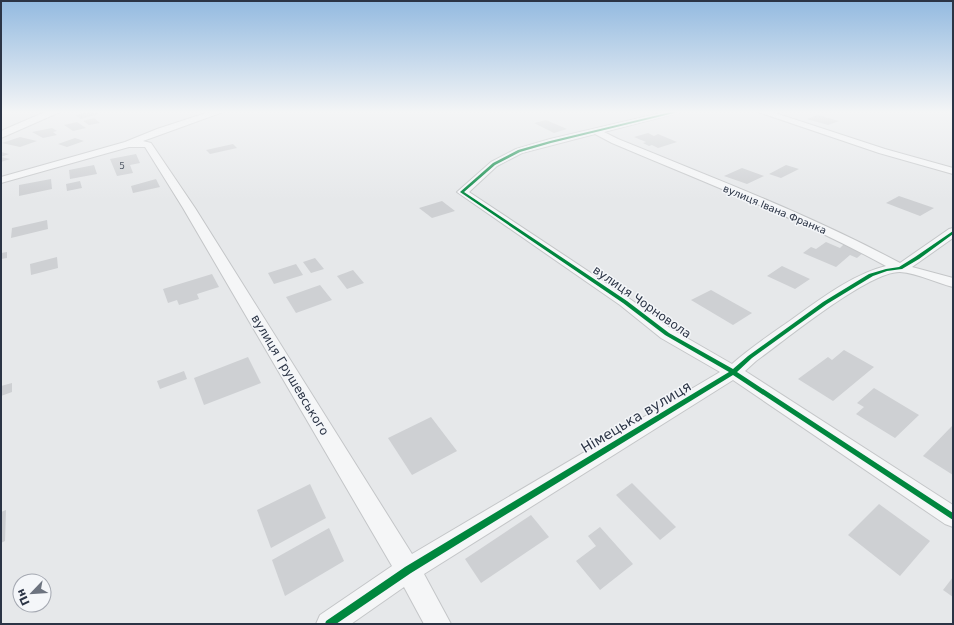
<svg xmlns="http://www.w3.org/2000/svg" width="954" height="625" viewBox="0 0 954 625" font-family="'DejaVu Sans',sans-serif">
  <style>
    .building { fill: #ced0d3 }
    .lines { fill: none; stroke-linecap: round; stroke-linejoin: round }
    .minor-casing { stroke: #c4c6c8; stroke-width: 2 }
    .tertiary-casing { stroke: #c4c6c8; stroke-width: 2 }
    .minor { fill: #f5f6f7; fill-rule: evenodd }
    .tertiary { fill: #f5f6f7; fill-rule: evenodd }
    .cycleway-casing { stroke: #f4f6f9; stroke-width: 3 }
    .cycleway { fill: #00873e; fill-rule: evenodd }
    .labels { text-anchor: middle; stroke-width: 3; stroke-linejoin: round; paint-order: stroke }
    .far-number-label { font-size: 9px; fill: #545c69 }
    .far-street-label { font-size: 10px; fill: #2b3445; stroke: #f4f6f9 }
    .street-label { font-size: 12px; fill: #2b3445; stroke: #f4f6f9 }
    .near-street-label { font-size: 14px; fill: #2b3445; stroke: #f4f6f9 }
  </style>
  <rect width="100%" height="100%" fill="#e6e8ea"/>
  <g class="building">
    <path d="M 87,112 L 96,112 L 99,114 L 81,119 L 75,115 Z"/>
    <path d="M 817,115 L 839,121 L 828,125 L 807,119 Z"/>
    <path d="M 94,118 L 100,123 L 89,125 L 83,121 Z"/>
    <path d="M 546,120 L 567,129 L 554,133 L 534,123 Z"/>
    <path d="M 77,122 L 86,128 L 73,131 L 64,125 Z"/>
    <path d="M 52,128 L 57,131 L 53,132 L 57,135 L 43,138 L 32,132 Z"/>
    <path d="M 648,133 L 654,136 L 658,134 L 677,142 L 658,148 L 652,145 L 649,146 L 643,143 L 646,142 L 634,137 Z"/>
    <path d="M 20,137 L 37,141 L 20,147 L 2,143 Z"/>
    <path d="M 75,138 L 84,141 L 67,147 L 58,144 Z"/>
    <path d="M 233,144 L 237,148 L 210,154 L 206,150 Z"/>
    <path d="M 1,152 L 9,154 L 1,157 L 10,159 L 1,162 Z"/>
    <path d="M 136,154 L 140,163 L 130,165 L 133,173 L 117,176 L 110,159 Z"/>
    <path d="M 94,165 L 97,174 L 70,179 L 69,170 Z"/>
    <path d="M 786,165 L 799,169 L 781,178 L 769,174 Z"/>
    <path d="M 742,168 L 764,176 L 747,184 L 724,176 Z"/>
    <path d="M 51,179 L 52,189 L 19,196 L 19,185 Z"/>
    <path d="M 156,179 L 160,187 L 133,193 L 131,186 Z"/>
    <path d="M 80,181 L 82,188 L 67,191 L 66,184 Z"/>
    <path d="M 899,196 L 934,208 L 920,216 L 886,203 Z"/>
    <path d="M 442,201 L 455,211 L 432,218 L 419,208 Z"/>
    <path d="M 47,220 L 48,229 L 11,238 L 12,228 Z"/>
    <path d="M 826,242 L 840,248 L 845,243 L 865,251 L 857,258 L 850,255 L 836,267 L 803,253 L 811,247 L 816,249 Z"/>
    <path d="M 7,252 L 7,258 L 1,259 L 1,253 Z"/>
    <path d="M 57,257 L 58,268 L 31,275 L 30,264 Z"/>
    <path d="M 315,258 L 324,269 L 311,273 L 303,262 Z"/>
    <path d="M 296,264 L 303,275 L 274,284 L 268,273 Z"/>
    <path d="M 782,266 L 810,279 L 795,289 L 767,276 Z"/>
    <path d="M 353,270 L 364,283 L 347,289 L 337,276 Z"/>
    <path d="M 212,274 L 219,287 L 197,294 L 199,299 L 179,305 L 177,300 L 168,303 L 163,289 Z"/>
    <path d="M 320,285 L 332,300 L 296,313 L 286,297 Z"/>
    <path d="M 711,290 L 752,313 L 733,325 L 691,300 Z"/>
    <path d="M 844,350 L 874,367 L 833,401 L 798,379 L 828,357 L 832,360 Z"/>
    <path d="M 248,357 L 261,383 L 204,405 L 194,378 Z"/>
    <path d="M 184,371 L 187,379 L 160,389 L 157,381 Z"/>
    <path d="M 12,383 L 12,392 L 1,396 L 1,386 Z"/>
    <path d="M 874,388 L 919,415 L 895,438 L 856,414 L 864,407 L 857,403 Z"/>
    <path d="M 431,417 L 457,451 L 412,475 L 388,438 Z"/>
    <path d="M 952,426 L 953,427 L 953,475 L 923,456 Z"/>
    <path d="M 632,483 L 676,527 L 660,540 L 616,495 Z"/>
    <path d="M 310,484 L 326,518 L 271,548 L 257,510 Z"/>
    <path d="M 879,504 L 930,541 L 900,576 L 848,535 Z"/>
    <path d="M 6,510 L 5,541 L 1,543 L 1,512 Z"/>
    <path d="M 531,515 L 549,537 L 481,583 L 465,559 Z"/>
    <path d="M 600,527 L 633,564 L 600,590 L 576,561 L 596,546 L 588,536 Z"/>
    <path d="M 329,528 L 344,561 L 285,596 L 272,560 Z"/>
    <path d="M 953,577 L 953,597 L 943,590 Z"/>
  </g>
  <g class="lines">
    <defs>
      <g id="minor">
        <path d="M 209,112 L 223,112 L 143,141 L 151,143 L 195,208 L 412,554 L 720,372 L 661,338 L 620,305 L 457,192 L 491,162 L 516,149 L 550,139 L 665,112 L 681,112 L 604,132 L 618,139 C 713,178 809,214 900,263 L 949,229 L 953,228 L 953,238 L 912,267 L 953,278 L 953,287 C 936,283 918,273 900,272 C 869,271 784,341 756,361 L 745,371 L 953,505 L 953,527 L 945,524 L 733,380 L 424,574 L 451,624 L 424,624 L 404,587 L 351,624 L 316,624 L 320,615 L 392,566 L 183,208 L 145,147 L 129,147 L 1,183 L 1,177 L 125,142 L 157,129 ZM 595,134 L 612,143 C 704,182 798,218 886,266 C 853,274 819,300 791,320 C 771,334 750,348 732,364 L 673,330 L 630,299 L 469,192 L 497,166 L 522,153 Z"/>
        <path d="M 758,112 L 772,112 L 885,149 L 953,168 L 953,174 L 879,153 Z"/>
      </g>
      <path id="tertiary" d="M 45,112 L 60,112 L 1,138 L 1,131 Z"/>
    </defs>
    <use href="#minor" class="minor-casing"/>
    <use href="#tertiary" class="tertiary-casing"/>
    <use href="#minor" class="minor"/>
    <use href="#tertiary" class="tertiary"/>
    <defs>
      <path id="cycleway" d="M 671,112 L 678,112 L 551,143 L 520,152 L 495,165 L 464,192 L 627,301 L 669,333 L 733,369 L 748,356 L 823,302 L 869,274 L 886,269 L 899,267 L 915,257 L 953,231 L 953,234 L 919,259 L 902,269 L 887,271 L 873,276 L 827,304 L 752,358 L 737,372 L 953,513 L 953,520 L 733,375 L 411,573 L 336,624 L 325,624 L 326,621 L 405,567 L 729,372 L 665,335 L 623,303 L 460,192 L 493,163 L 518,150 L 550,141 Z"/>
    </defs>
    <use href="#cycleway" class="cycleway-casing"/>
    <use href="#cycleway" class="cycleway"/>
  </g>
  <linearGradient id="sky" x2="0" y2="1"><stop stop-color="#93bae0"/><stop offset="0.56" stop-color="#f4f5f6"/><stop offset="1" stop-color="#f4f5f6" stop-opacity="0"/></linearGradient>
  <rect width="954" height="200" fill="url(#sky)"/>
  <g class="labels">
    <g class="far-number-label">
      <text x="122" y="169">5</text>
    </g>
    <g class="far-street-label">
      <text transform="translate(775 209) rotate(23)" y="4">вулиця Івана Франка</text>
    </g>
    <g class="street-label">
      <text transform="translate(642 302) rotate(35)" y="4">вулиця Чорновола</text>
      <text transform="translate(290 375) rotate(59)" y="4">вулиця Грушевського</text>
    </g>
    <g class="near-street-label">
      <text transform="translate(636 417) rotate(-31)" y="5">Німецька вулиця</text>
    </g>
  </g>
  <rect width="954" height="625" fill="none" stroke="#2b3445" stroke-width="4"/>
  <g transform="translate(32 593) rotate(245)"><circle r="19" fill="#f4f6f9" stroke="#a4a8b1"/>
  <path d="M0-3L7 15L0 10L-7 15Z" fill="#6c737f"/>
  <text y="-6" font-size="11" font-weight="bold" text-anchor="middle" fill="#2b3445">Пн</text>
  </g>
</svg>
